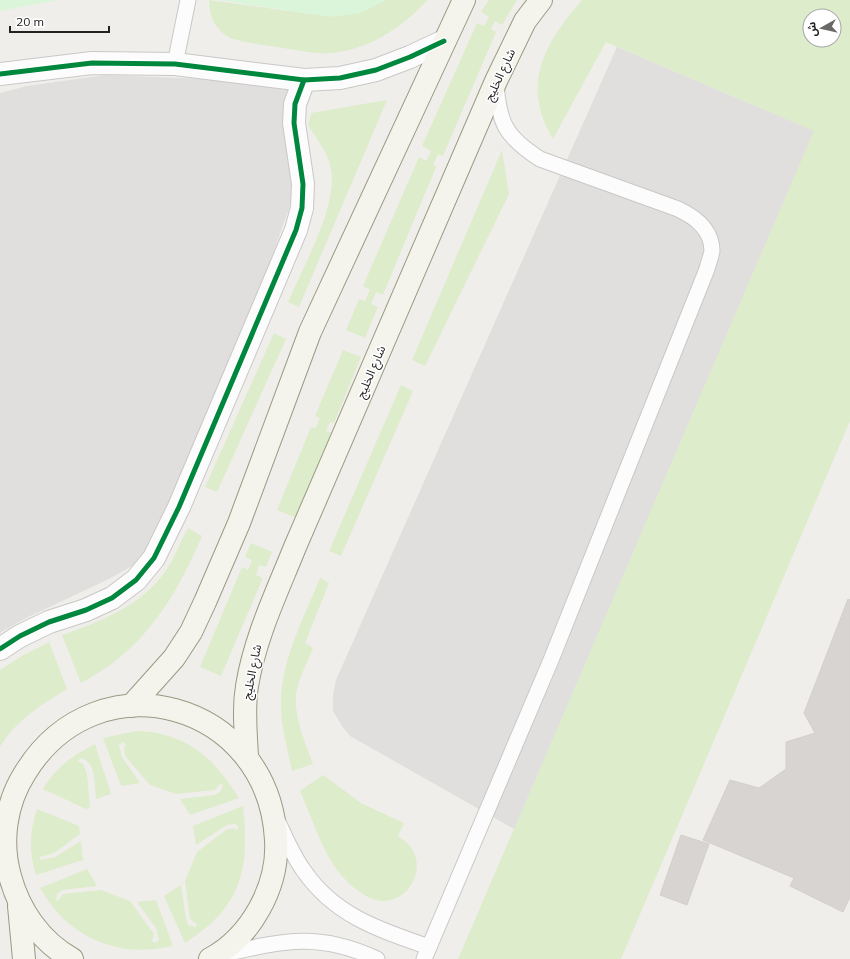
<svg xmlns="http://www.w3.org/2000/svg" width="850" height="959" viewBox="0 0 850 959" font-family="Mulish,'Noto Sans Arabic',sans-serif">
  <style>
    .grass { fill: #ddeccb; fill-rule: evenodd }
    .park { fill: #daf5da }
    .parking { fill: #e0dfde }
    .building { fill: #d7d4d2; stroke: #d3d0cc }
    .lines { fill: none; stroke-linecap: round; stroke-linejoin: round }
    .lane-casing { stroke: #c9c8c7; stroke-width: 17 }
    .street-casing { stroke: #c9c8c7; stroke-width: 24 }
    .secondary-casing { stroke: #999a82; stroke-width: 24 }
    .lane { stroke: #fdfcfc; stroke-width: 15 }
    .street { stroke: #fdfcfc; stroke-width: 22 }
    .secondary { stroke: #f4f4ed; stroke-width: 22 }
    .cycleway-casing { stroke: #fff; stroke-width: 8 }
    .cycleway { stroke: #00873e; stroke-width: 5 }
    .labels { text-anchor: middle; stroke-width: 3; stroke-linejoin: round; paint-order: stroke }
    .street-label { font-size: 12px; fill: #222; stroke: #fff }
  </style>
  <rect width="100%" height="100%" fill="#f0eeeb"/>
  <g class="grass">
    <path d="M 209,0 L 311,14 L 313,0 L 427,0 C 401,30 359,56 318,53 C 304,52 291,49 278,47 C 262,45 246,43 230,38 C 215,29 209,17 209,0 Z"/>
    <path d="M 489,0 L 517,0 L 502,25 L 495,21 L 491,29 L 496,32 L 443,156 L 438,154 L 433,165 L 440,169 L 436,167 L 383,295 L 376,292 L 371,304 L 378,307 L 365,338 L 346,330 L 359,299 L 365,301 L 370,290 L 363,286 L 419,157 L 426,161 L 431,151 L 422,146 L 477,23 L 484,26 L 489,17 L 481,12 Z"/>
    <path d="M 582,0 L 850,0 L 850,421 L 621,959 L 458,959 L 813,131 L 606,42 L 553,139 C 520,84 545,43 582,0 ZM 810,16 L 834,16 L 834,40 L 810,40 Z"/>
    <path d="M 387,100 L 299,307 L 288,302 C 303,267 338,206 331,169 C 328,153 317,139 308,125 L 311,113 Z"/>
    <path d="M 502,150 L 509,194 L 425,366 L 412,360 Z"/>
    <path d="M 274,333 L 286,339 L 217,492 L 205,487 Z"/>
    <path d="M 343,350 L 361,357 L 334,423 L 330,422 L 326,431 L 332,433 L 297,518 L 277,510 L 311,427 L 316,428 L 320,418 L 315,416 Z"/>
    <path d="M 401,385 L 413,391 L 341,556 L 329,551 Z"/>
    <path d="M 188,528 L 202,536 C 182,583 156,630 114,662 C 104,670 92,676 81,683 L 62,635 C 105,620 148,603 172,561 C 177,550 182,539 188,528 Z"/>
    <path d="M 251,543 L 272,552 L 266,567 L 259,565 L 256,575 L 263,578 L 221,676 L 200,667 L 242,567 L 248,570 L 252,560 L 245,557 Z"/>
    <path d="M 320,578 L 329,583 L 305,643 L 313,648 C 307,663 298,679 296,695 C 294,718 305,742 313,764 L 292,771 C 288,751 282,730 281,710 C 279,663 303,620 320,578 Z"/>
    <path d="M 49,642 L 67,689 C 42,704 15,721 0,747 L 0,670 L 22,656 Z"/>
    <path d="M 136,731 C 186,732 214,758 239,798 L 190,815 L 180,799 L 215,795 L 221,791 L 223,785 L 220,784 L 215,790 L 176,794 L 150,785 L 125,756 L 124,748 L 126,744 L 123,742 L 119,745 L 122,757 L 140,783 L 121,786 L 103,738 Z"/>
    <path d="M 95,744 L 111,794 L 96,799 C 94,785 97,761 80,758 L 78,761 L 83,764 L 87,773 L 90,807 L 86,809 L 43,789 C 56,767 72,756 95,744 Z"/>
    <path d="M 323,775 L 361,803 L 404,823 L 398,836 C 402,839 407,842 410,846 C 427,868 410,901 383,901 C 365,901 344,880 334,866 C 320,844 311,816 300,791 Z"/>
    <path d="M 243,806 C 250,869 242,907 185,943 L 164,896 L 181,885 L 186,919 L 188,925 L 196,927 L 197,924 L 190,919 L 185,881 L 197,852 L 226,830 L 233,828 L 237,830 L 239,827 L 235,824 L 227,825 L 196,845 L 193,826 Z"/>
    <path d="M 37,809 L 79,826 L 80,834 L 54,853 L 40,857 L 40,860 L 55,857 L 81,841 L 83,860 L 36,875 C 29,852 29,832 37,809 Z"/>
    <path d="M 87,869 L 97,886 L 63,890 L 57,894 L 56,900 L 58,901 L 63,894 L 101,890 L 130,901 L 151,930 L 154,933 L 152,941 L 155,943 L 159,940 L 156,928 L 137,902 L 156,900 L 173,946 C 116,959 68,937 40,888 Z"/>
  </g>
  <g class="park">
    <path d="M 0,0 L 57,0 L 0,11 Z"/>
    <path d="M 219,0 L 386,0 L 361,13 L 331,17 Z"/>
  </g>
  <g class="parking">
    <path d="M 617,47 L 814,131 L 514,829 L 350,736 L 342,726 L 333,711 L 333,695 L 336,680 Z"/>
    <path d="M 105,75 L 231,80 L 296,90 L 294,194 L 232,371 L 157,537 L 139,562 L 109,579 L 26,618 L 0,633 L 0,93 L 27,86 Z"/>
  </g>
  <g class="building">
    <path d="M 848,599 L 850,600 L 850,897 L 843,912 L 790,886 L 794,878 L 703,840 L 730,780 L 759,788 L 786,769 L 786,742 L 815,733 L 804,713 Z"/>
    <path d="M 681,835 L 709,844 L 687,905 L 660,895 Z"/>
  </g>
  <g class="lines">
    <defs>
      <g id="lane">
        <path d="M 175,64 L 188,0"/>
        <path d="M 278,822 C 286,839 293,856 304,871 C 335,916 380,930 429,947"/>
        <path d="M 220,955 C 282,941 317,931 377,959"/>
        <path d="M 424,959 L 551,660 L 707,269 C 708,264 711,257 712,251 C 712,229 695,217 678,209 L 540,159 C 506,137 499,124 496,84"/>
      </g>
      <g id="street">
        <path d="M 0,74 L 92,63 L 175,64 L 304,80 L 340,78 L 376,70 L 410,57 L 444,41"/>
        <path d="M 0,649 L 20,636 L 49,622 L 86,610 L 112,598 L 136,580 L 154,558 L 179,507 L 296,230 L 302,208 L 303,184 L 294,123 L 295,104 L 304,80"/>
      </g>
      <g id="secondary">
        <path d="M 131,706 L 174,658 L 191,632 L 205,602 L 239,523 L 310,332 L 464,0"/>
        <path d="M 247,757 C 246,733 243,710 247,686 C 255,637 277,592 295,547 L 496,81 L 525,21 L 541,0"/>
        <path d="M 19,906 L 24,959"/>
        <path d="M 72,959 C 40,941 19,910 10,876 C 0,841 6,803 25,773 C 98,654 269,702 276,840 C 279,886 251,937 210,959"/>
      </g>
    </defs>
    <use href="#lane" class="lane-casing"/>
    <use href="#street" class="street-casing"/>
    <use href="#secondary" class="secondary-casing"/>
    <use href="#lane" class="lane"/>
    <use href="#street" class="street"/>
    <use href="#secondary" class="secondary"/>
    <defs>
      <g id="cycleway">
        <path d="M 0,74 L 92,63 L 175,64 L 304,80 L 340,78 L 376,70 L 410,57 L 444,41"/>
        <path d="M 0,649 L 20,636 L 49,622 L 86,610 L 112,598 L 136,580 L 154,558 L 179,507 L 296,230 L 302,208 L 303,184 L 294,123 L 295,104 L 304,80"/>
      </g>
    </defs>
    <use href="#cycleway" class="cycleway-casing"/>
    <use href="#cycleway" class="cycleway"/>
  </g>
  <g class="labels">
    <g class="street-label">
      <text transform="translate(500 75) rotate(-65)" y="4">شارع الخليج</text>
      <text transform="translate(371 372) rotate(-67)" y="4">شارع الخليج</text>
      <text transform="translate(252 672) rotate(-79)" y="4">شارع الخليج</text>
    </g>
  </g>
  <g transform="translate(822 28) rotate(262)"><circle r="19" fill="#ffffff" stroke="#a7a7a7"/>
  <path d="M0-3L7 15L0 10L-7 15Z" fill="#6a6968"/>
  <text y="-6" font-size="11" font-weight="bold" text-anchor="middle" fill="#222222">ش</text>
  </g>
  <path d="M10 26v6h99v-6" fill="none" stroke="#222222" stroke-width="2"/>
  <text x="16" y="26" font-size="12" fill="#222222" stroke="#ffffff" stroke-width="3" paint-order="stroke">20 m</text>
</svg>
